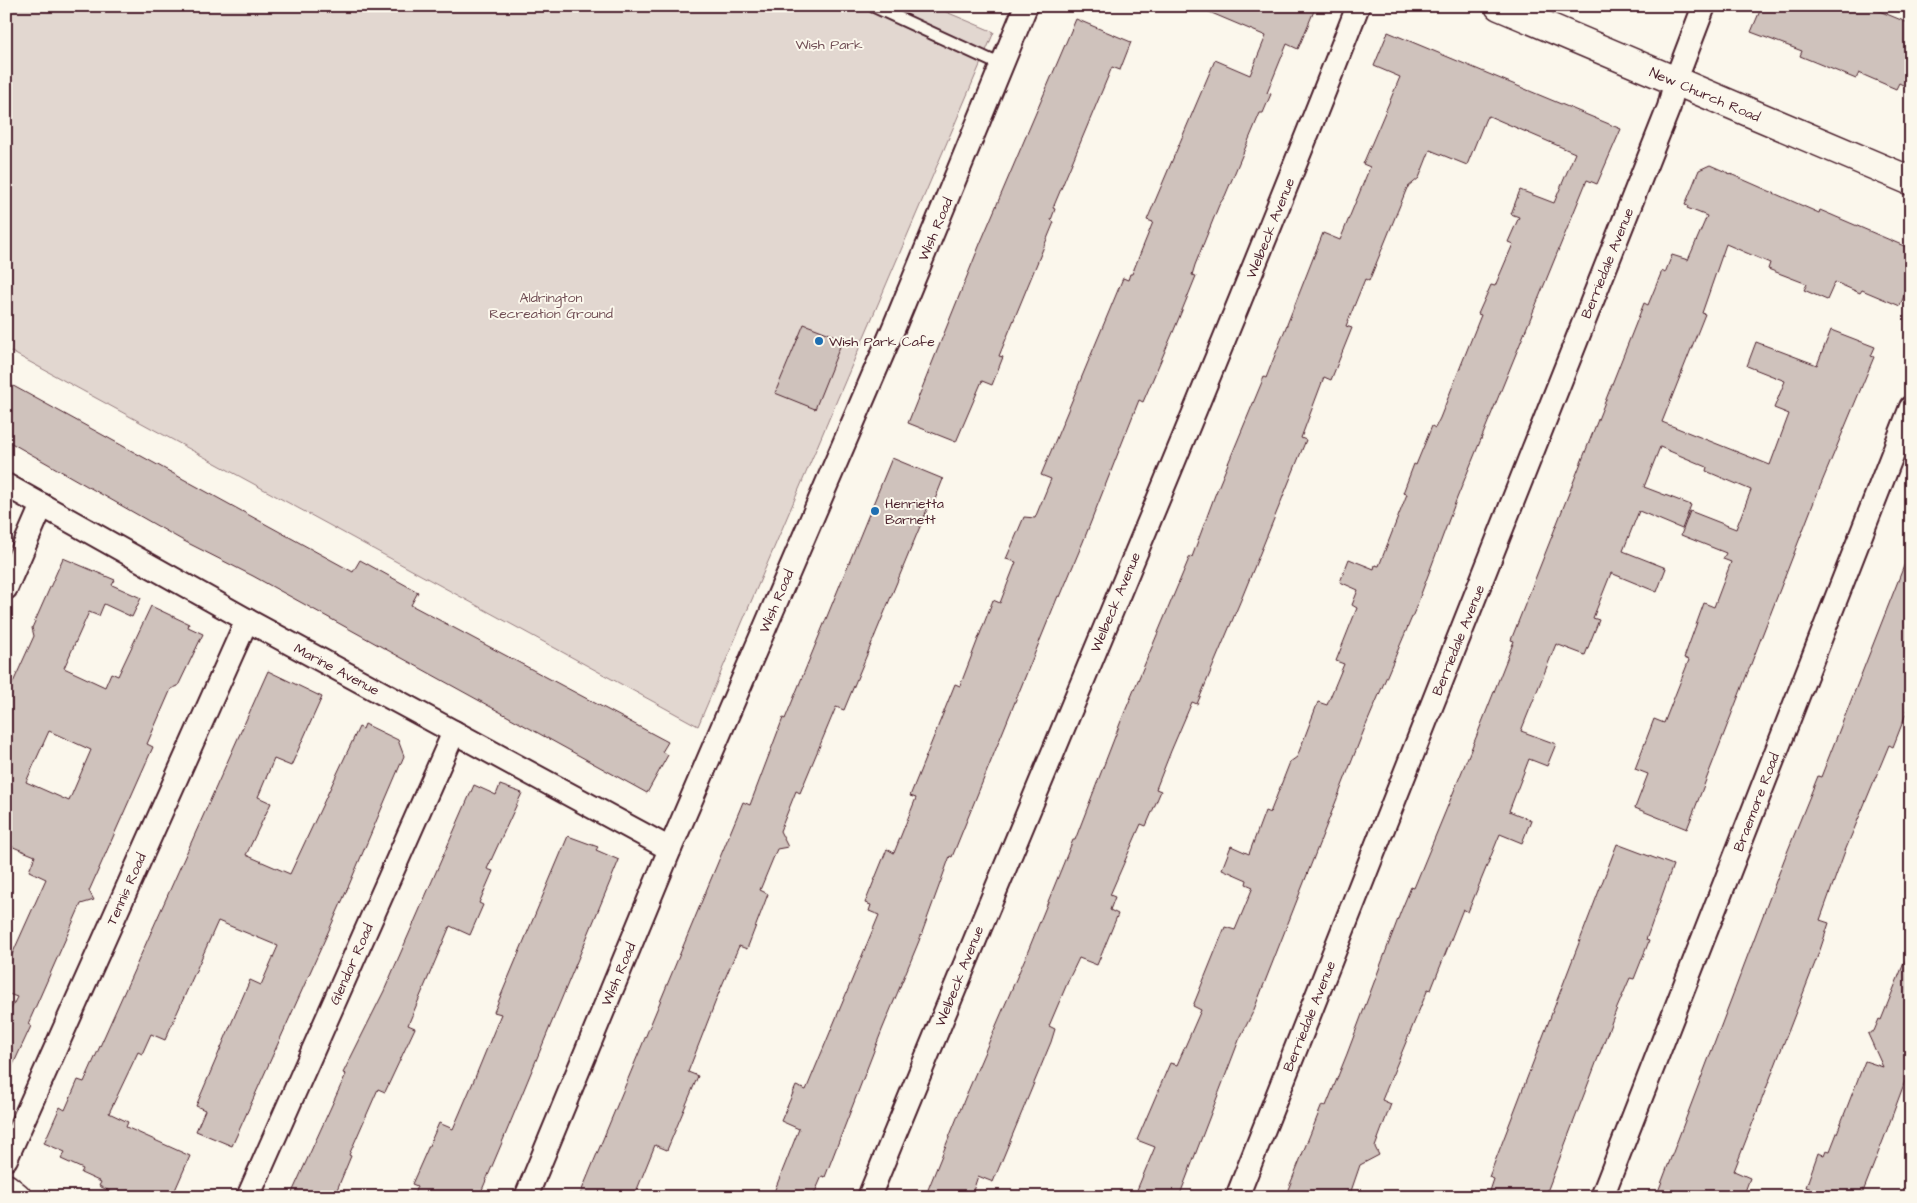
<svg xmlns="http://www.w3.org/2000/svg" width="1917" height="1203" viewBox="0 0 1917 1203" font-family="'Architects Daughter',sans-serif">
  <style>
    .green { fill: #e2d7d0; stroke: #967b7e }
    .building { fill: #cfc2bc; stroke: #4a1f2b; fill-rule: evenodd }
    .lines { fill: none; stroke-linecap: round; stroke-linejoin: round }
    .lane-casing { stroke: #4a1f2b; stroke-width: 15 }
    .street-casing { stroke: #4a1f2b; stroke-width: 26 }
    .secondary-casing { stroke: #4a1f2b; stroke-width: 31 }
    .primary-casing { stroke: #4a1f2b; stroke-width: 31 }
    .lane { stroke: #fbf7ec; stroke-width: 11 }
    .street { stroke: #fbf7ec; stroke-width: 22 }
    .secondary { stroke: #fbf7ec; stroke-width: 28 }
    .primary { stroke: #fbf7ec; stroke-width: 28 }
    .poi-dot { fill: #1f6fb2; stroke: #fbf7ec; stroke-width: 2 }
    .labels { text-anchor: middle; stroke-width: 4; stroke-linejoin: round; paint-order: stroke }
    .park-label { font-size: 14px; fill: #704d54; stroke: #fbf7ec }
    .street-label { font-size: 14px; fill: #4a1f2b; stroke: #fbf7ec }
    .poi-label { font-size: 14px; fill: #4a1f2b; stroke: #fbf7ec; text-anchor: start }
  </style>
  <rect width="100%" height="100%" fill="#fbf7ec"/>
  <filter id="ink" filterUnits="userSpaceOnUse"><feTurbulence type="fractalNoise" baseFrequency=".02" numOctaves="2"/><feDisplacementMap in="SourceGraphic" scale="10" xChannelSelector="R" yChannelSelector="G"/><feConvolveMatrix kernelMatrix="1 2 1 2 8 2 1 2 1" color-interpolation-filters="sRGB"/></filter>
  <g filter="url(#ink)">
    <path class="green" d="M 6,6 L 932,6 L 994,32 L 698,726 L 6,349 Z"/>
    <g class="building">
      <path d="M 1195,6 L 1316,6 L 1298,49 L 1287,44 L 1267,93 L 1271,94 L 1263,113 L 1260,113 L 1225,196 L 1219,205 L 1195,265 L 1192,275 L 1196,276 L 1174,330 L 1143,402 L 1139,400 L 1083,542 L 1060,597 L 1058,596 L 952,857 L 950,856 L 919,941 L 882,1030 L 825,1177 L 822,1176 L 813,1197 L 772,1197 L 799,1129 L 781,1121 L 796,1086 L 806,1090 L 879,915 L 869,911 L 871,905 L 865,903 L 887,849 L 894,853 L 916,798 L 910,796 L 955,684 L 960,686 L 993,600 L 1000,603 L 1016,562 L 1006,559 L 1024,517 L 1035,518 L 1051,479 L 1041,475 L 1123,278 L 1128,280 L 1130,274 L 1132,274 L 1153,222 L 1147,220 L 1169,168 L 1215,60 L 1250,75 L 1266,36 Z"/>
      <path d="M 1762,6 L 1867,6 L 1911,24 L 1911,89 L 1899,83 L 1896,89 L 1859,73 L 1856,79 L 1800,56 L 1802,51 L 1751,32 Z"/>
      <path d="M 1076,19 L 1131,42 L 1120,70 L 1112,67 L 1053,208 L 1055,209 L 1051,220 L 1054,222 L 999,356 L 1003,357 L 992,385 L 982,381 L 956,442 L 908,423 L 980,244 Z"/>
      <path d="M 1388,32 L 1621,129 L 1597,184 L 1587,180 L 1457,498 L 1415,610 L 1364,730 L 1253,1012 L 1239,1040 L 1179,1197 L 1134,1197 L 1155,1147 L 1137,1140 L 1170,1063 L 1177,1065 L 1201,1010 L 1193,1006 L 1225,927 L 1235,930 L 1253,887 L 1246,884 L 1247,880 L 1222,869 L 1231,846 L 1249,854 L 1265,811 L 1270,813 L 1290,762 L 1297,757 L 1318,702 L 1327,705 L 1344,664 L 1336,661 L 1357,608 L 1352,605 L 1358,590 L 1340,582 L 1349,559 L 1374,569 L 1375,565 L 1379,566 L 1407,494 L 1403,493 L 1414,464 L 1416,465 L 1432,426 L 1435,428 L 1440,418 L 1481,315 L 1478,314 L 1491,285 L 1495,286 L 1513,244 L 1508,242 L 1519,217 L 1511,214 L 1520,190 L 1554,203 L 1575,153 L 1489,116 L 1486,118 L 1467,165 L 1430,150 L 1419,178 L 1407,188 L 1369,281 L 1365,279 L 1346,326 L 1352,328 L 1331,380 L 1324,377 L 1301,438 L 1306,440 L 1243,595 L 1197,704 L 1192,702 L 1171,751 L 1156,789 L 1161,791 L 1146,826 L 1141,824 L 1110,895 L 1115,897 L 1110,910 L 1118,914 L 1102,953 L 1097,965 L 1079,958 L 1069,979 L 1049,1026 L 1055,1029 L 1051,1042 L 993,1182 L 978,1176 L 971,1197 L 925,1197 L 965,1098 L 1026,956 L 1073,840 L 1075,840 L 1121,721 L 1190,556 L 1192,557 L 1215,495 L 1264,377 L 1266,378 L 1323,233 L 1340,240 L 1370,167 L 1363,164 L 1400,77 L 1374,66 Z"/>
      <path d="M 1710,165 L 1819,213 L 1820,210 L 1911,249 L 1911,278 L 1900,306 L 1862,290 L 1860,293 L 1835,282 L 1827,300 L 1804,290 L 1807,284 L 1768,269 L 1770,263 L 1726,244 L 1702,313 L 1705,314 L 1662,422 L 1770,465 L 1789,414 L 1774,408 L 1785,381 L 1747,366 L 1756,342 L 1817,365 L 1831,330 L 1875,347 L 1871,356 L 1874,357 L 1817,494 L 1687,829 L 1635,808 L 1648,774 L 1635,769 L 1654,719 L 1664,723 L 1689,660 L 1684,658 L 1704,603 L 1714,607 L 1731,562 L 1723,559 L 1726,553 L 1681,535 L 1690,511 L 1736,529 L 1751,490 L 1706,471 L 1707,467 L 1660,447 L 1644,487 L 1691,505 L 1682,529 L 1639,511 L 1623,551 L 1666,568 L 1657,592 L 1611,573 L 1593,618 L 1599,620 L 1585,655 L 1556,644 L 1521,731 L 1556,744 L 1547,766 L 1529,759 L 1509,811 L 1531,820 L 1522,843 L 1500,834 L 1468,912 L 1463,909 L 1431,990 L 1428,989 L 1382,1100 L 1391,1104 L 1375,1147 L 1379,1155 L 1360,1165 L 1349,1197 L 1285,1197 L 1322,1105 L 1326,1106 L 1347,1054 L 1401,911 L 1411,887 L 1414,888 L 1477,735 L 1514,641 L 1511,640 L 1644,303 L 1648,305 L 1662,271 L 1665,273 L 1672,255 L 1688,260 L 1698,237 L 1707,216 L 1687,208 L 1688,206 L 1685,205 L 1699,170 Z"/>
      <path d="M 804,324 L 843,339 L 815,409 L 775,393 Z"/>
      <path d="M 6,382 L 353,572 L 360,560 L 418,592 L 411,605 L 668,742 L 662,752 L 668,755 L 647,793 L 253,576 L 182,540 L 6,440 Z"/>
      <path d="M 892,458 L 943,479 L 934,502 L 931,500 L 844,710 L 836,707 L 800,793 L 796,791 L 780,831 L 788,847 L 777,849 L 760,890 L 768,894 L 747,949 L 739,946 L 720,990 L 688,1072 L 698,1076 L 667,1150 L 655,1145 L 634,1197 L 579,1197 L 743,802 L 750,805 L 783,718 L 785,719 Z"/>
      <path d="M 1909,553 L 1911,701 L 1893,747 L 1889,745 L 1845,851 L 1820,920 L 1829,923 L 1820,950 L 1734,1171 L 1750,1178 L 1743,1197 L 1656,1197 L 1784,860 L 1818,776 L 1821,777 Z"/>
      <path d="M 63,558 L 115,580 L 112,585 L 141,598 L 132,617 L 104,604 L 99,616 L 89,612 L 64,668 L 105,687 L 111,673 L 118,676 L 151,606 L 189,624 L 188,627 L 203,634 L 178,686 L 171,689 L 147,744 L 153,747 L 89,891 L 94,900 L 81,904 L 28,1024 L 31,1026 L 6,1080 L 6,1014 L 8,1015 L 17,997 L 6,993 L 6,968 L 46,879 L 29,871 L 35,856 L 6,844 L 6,698 L 34,636 L 32,628 ZM 49,731 L 91,750 L 69,801 L 26,782 Z"/>
      <path d="M 268,671 L 322,697 L 291,766 L 274,759 L 258,797 L 271,803 L 246,855 L 290,874 L 359,727 L 363,729 L 365,724 L 398,740 L 404,756 L 343,899 L 232,1146 L 196,1131 L 205,1110 L 196,1106 L 250,980 L 261,985 L 278,946 L 218,921 L 165,1040 L 151,1034 L 142,1054 L 138,1052 L 109,1113 L 128,1122 L 126,1127 L 190,1156 L 172,1197 L 122,1197 L 99,1186 L 101,1182 L 81,1173 L 83,1169 L 61,1159 L 65,1152 L 44,1143 L 60,1107 L 65,1110 L 78,1080 L 84,1082 Z"/>
      <path d="M 474,785 L 496,795 L 500,785 L 522,793 L 487,869 L 493,871 L 479,903 L 483,905 L 470,935 L 450,926 L 408,1025 L 415,1028 L 385,1092 L 378,1089 L 349,1155 L 351,1156 L 334,1197 L 290,1197 L 346,1074 L 343,1073 L 384,991 Z"/>
      <path d="M 568,836 L 598,847 L 596,850 L 619,860 L 501,1145 L 479,1197 L 413,1197 L 417,1186 L 412,1184 L 439,1123 L 453,1129 L 474,1080 L 501,1014 L 494,1012 Z"/>
      <path d="M 1617,844 L 1673,865 L 1646,940 L 1649,941 L 1634,979 L 1630,978 L 1617,1008 L 1545,1197 L 1488,1197 L 1494,1179 L 1489,1177 Z"/>
      <path d="M 1910,948 L 1911,1065 L 1884,1138 L 1861,1197 L 1816,1197 L 1818,1191 L 1806,1187 L 1818,1153 L 1824,1155 L 1826,1150 L 1830,1151 L 1865,1061 L 1883,1067 L 1868,1034 L 1874,1031 L 1879,1019 L 1881,1020 Z"/>
    </g>
    <g class="lines">
      <defs>
        <path id="lane" d="M 873,6 L 1003,66"/>
        <g id="street">
          <path d="M 6,485 L 247,620 L 670,849"/>
          <path d="M 6,588 L 42,505"/>
          <path d="M 6,1159 L 247,620"/>
          <path d="M 248,1197 L 454,732"/>
          <path d="M 526,1197 L 670,849 L 894,327 L 1026,6"/>
          <path d="M 869,1197 C 1031,800 1201,406 1358,6"/>
          <path d="M 1237,1197 L 1669,107 L 1675,82 L 1704,6"/>
          <path d="M 1602,1197 L 1911,407"/>
        </g>
        <path id="secondary" d="M 1499,6 L 1911,181"/>
        <path id="primary" d="M 6,1188 L 17,1197"/>
      </defs>
      <use href="#lane" class="lane-casing"/>
      <use href="#street" class="street-casing"/>
      <use href="#secondary" class="secondary-casing"/>
      <use href="#primary" class="primary-casing"/>
      <use href="#lane" class="lane"/>
      <use href="#street" class="street"/>
      <use href="#secondary" class="secondary"/>
      <use href="#primary" class="primary"/>
    </g>
  </g>
  <g class="poi-dot">
    <circle cx="819" cy="341" r="5"/>
    <circle cx="875" cy="511" r="5"/>
  </g>
  <g class="labels">
    <g class="park-label">
      <text x="829" y="49">Wish Park</text>
      <text x="551" y="302">Aldrington<tspan x="551" dy="16">Recreation Ground</tspan></text>
    </g>
    <g class="street-label">
      <text transform="translate(1705 94) rotate(23)" y="5">New Church Road</text>
      <text transform="translate(1270 228) rotate(-68)" y="5">Welbeck Avenue</text>
      <text transform="translate(935 229) rotate(-67)" y="5">Wish Road</text>
      <text transform="translate(1607 263) rotate(-68)" y="5">Berriedale Avenue</text>
      <text transform="translate(776 601) rotate(-67)" y="5">Wish Road</text>
      <text transform="translate(1115 602) rotate(-67)" y="5">Welbeck Avenue</text>
      <text transform="translate(1458 640) rotate(-68)" y="5">Berriedale Avenue</text>
      <text transform="translate(337 669) rotate(28)" y="5">Marine Avenue</text>
      <text transform="translate(1756 802) rotate(-69)" y="5">Braemore Road</text>
      <text transform="translate(126 889) rotate(-66)" y="5">Tennis Road</text>
      <text transform="translate(351 964) rotate(-66)" y="5">Glendor Road</text>
      <text transform="translate(618 974) rotate(-67)" y="5">Wish Road</text>
      <text transform="translate(959 976) rotate(-68)" y="5">Welbeck Avenue</text>
      <text transform="translate(1309 1016) rotate(-68)" y="5">Berriedale Avenue</text>
    </g>
    <g class="poi-label">
      <text x="829" y="346">Wish Park Cafe</text>
      <text x="885" y="508">Henrietta<tspan x="885" dy="16">Barnett</tspan></text>
    </g>
  </g>
  <rect width="1917" height="1203" fill="none" stroke="#fbf7ec" stroke-width="25"/>
  <rect x="12" y="12" width="1892" height="1178" fill="none" stroke="#4a1f2b" stroke-width="2" filter="url(#ink)"/>
</svg>
